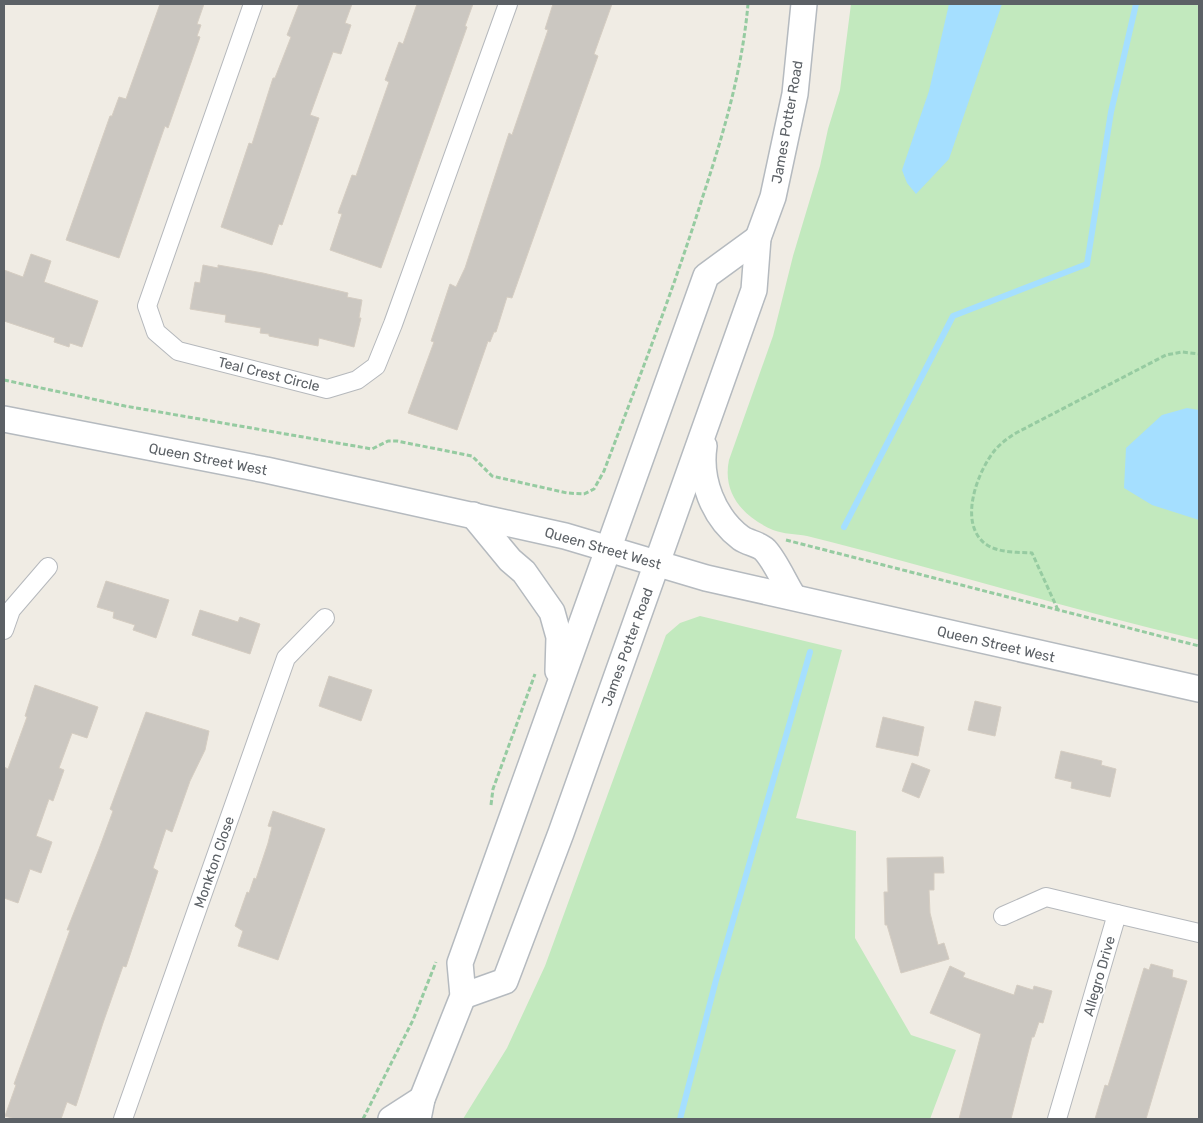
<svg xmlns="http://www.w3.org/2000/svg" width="1203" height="1123" viewBox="0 0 1203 1123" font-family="Rubik,sans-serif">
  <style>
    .green { fill: #c2e9be }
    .water { fill: #a5dfff }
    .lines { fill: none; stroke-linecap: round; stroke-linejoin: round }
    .stream { stroke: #a5dfff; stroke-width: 6 }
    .building { fill: #cbc7c1; stroke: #d5cdc2 }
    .street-casing { stroke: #b5b8bc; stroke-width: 20 }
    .secondary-casing { stroke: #b5babf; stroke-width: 28 }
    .path { stroke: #96cba1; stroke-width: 3; stroke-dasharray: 5 2.5; stroke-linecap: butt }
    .street { stroke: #fff; stroke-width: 18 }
    .secondary { stroke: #fff; stroke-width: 25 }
    .labels { text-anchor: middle; stroke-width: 4; stroke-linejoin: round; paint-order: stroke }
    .street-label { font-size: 14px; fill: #5c6166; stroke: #fff }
  </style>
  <rect width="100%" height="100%" fill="#f0ece4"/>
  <g class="green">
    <path d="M 851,4 L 1199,4 L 1199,640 C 1097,616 996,586 895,559 C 866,551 836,543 807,536 C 796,534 783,534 773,530 C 743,517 722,493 729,460 L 773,336 L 793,256 L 820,166 L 828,129 L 840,90 Z"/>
    <path d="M 700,616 L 842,650 L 796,818 L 856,831 L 855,938 L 911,1035 L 956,1050 L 930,1119 L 463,1119 L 507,1048 L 545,966 L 666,635 L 680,623 Z"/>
  </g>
  <g class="water">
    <path d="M 949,4 L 1002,4 L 949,159 L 916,194 L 907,183 L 902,170 L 929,91 Z"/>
    <path d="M 1187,408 L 1199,410 L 1199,520 L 1152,505 L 1124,488 L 1126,448 L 1162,415 Z"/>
  </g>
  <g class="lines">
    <g class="stream">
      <path d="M 844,527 L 953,316 L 1087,264 L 1111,112 L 1136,4"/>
      <path d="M 680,1119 L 716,980 L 810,652"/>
    </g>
  </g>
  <g class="building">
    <path d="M 160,4 L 204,4 L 197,24 L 201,25 L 197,36 L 200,37 L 168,128 L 165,126 L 119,258 L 66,240 L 110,116 L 112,116 L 119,97 L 126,99 Z"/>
    <path d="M 299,4 L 352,4 L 345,23 L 351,25 L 341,54 L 333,52 L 322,82 L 310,115 L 319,118 L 282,225 L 279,224 L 272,245 L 221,227 L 249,143 L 252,144 L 273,78 L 275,78 L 291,37 L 287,35 Z"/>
    <path d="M 417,4 L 473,4 L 465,26 L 467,27 L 381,268 L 330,250 L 342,214 L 338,213 L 352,175 L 356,176 L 389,82 L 385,80 L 399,42 L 403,44 Z"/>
    <path d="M 553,4 L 612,4 L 594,54 L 598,56 L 512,298 L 507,297 L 496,332 L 494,332 L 490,342 L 488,341 L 457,430 L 408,413 L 434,342 L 431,341 L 450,284 L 456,287 L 465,268 L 509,133 L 512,135 L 548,30 L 545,29 Z"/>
    <path d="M 31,254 L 51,261 L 44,282 L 98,301 L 82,347 L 70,343 L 69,347 L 54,342 L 55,338 L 4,321 L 4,270 L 23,277 Z"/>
    <path d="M 203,265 L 218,268 L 218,265 L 263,273 L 348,293 L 347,297 L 362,300 L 359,318 L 361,318 L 354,347 L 319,338 L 318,346 L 269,336 L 269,334 L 260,333 L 261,328 L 225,322 L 226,315 L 190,309 L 195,282 L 200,283 Z"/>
    <path d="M 106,581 L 169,600 L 156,638 L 133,630 L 135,625 L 113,618 L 114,612 L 97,607 Z"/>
    <path d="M 200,610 L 238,622 L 240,617 L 260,624 L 250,654 L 192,635 Z"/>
    <path d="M 329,676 L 372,690 L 361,721 L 319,706 Z"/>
    <path d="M 35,685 L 98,707 L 87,738 L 72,733 L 59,768 L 64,770 L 53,801 L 49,799 L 36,836 L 52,842 L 41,873 L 30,869 L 18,903 L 4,898 L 4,767 L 8,769 L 27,717 L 25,716 Z"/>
    <path d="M 975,701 L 1001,707 L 995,736 L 968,730 Z"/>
    <path d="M 146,712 L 209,731 L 205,750 L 190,781 L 172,832 L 166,829 L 153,868 L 158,871 L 126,967 L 123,966 L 103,1023 L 76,1106 L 67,1102 L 61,1119 L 15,1119 L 5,1116 L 16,1085 L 14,1084 L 70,930 L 67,930 L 99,849 L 113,811 L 110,809 Z"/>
    <path d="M 883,717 L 924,727 L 918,756 L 876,747 Z"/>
    <path d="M 1061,751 L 1102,761 L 1101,765 L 1116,769 L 1110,797 L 1071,788 L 1072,782 L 1055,778 Z"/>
    <path d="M 912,763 L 930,770 L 919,798 L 902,791 Z"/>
    <path d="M 273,811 L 325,829 L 278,960 L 238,946 L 243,931 L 235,926 L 247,892 L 249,893 L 254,878 L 256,879 L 268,843 L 272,827 L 268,826 Z"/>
    <path d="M 943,857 L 944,873 L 934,873 L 934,890 L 929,890 L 930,913 L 938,945 L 944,943 L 949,959 L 901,973 L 887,925 L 885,925 L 884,892 L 888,892 L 887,858 Z"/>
    <path d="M 1151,964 L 1173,970 L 1172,977 L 1187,981 L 1146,1119 L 1095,1119 L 1105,1085 L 1108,1086 L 1113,1070 L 1144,968 L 1149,970 Z"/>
    <path d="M 950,966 L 965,973 L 963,977 L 1014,995 L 1017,985 L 1033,990 L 1034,986 L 1052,991 L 1043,1023 L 1039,1022 L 1034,1037 L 1032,1037 L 1011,1119 L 959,1119 L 981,1034 L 930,1013 Z"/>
  </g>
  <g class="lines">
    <defs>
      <g id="street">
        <path d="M 253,4 L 147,306 L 156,332 L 178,351 L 327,389 L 357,380 L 376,366 L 393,324 L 508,4"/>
        <path d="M 4,630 L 11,610 L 48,567"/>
        <path d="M 1003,916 L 1046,897 L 1117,914"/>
        <path d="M 123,1119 L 286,658 L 325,618"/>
        <path d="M 1057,1119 L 1117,914 L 1199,933"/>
      </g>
      <g id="secondary">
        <path d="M 4,419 L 266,470 L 565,536 L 706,578 L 1199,689"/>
        <path d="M 704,446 C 699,479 713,517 741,538 C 748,543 759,544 765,550 C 776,562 784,582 793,596"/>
        <path d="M 473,515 L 510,560 L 524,572 L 552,612 L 559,637 L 558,671"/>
        <path d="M 463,996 L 505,981 L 561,833 L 754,290 L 758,238 L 773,197 L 795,94 L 804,4"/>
        <path d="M 391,1119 L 422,1099"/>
        <path d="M 418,1119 L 422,1099 L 463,996 L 460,963 L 706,276 L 758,238"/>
      </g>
    </defs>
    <use href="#street" class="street-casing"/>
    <use href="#secondary" class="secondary-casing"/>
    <g class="path">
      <path d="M 4,380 L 125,406 L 372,449 L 388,441 L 397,441 L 472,456 L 492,476 L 567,493 L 584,494 L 594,489 L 604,471 C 638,381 673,291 702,199 C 723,135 742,72 748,4"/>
      <path d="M 786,540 L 1199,646"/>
      <path d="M 1058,610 L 1032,553 C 1017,552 1000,553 987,545 C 957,525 977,472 995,450 C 1001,443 1008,438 1016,433 L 1166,355 L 1182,352 L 1199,354"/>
      <path d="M 491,805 L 493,789 L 535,674"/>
      <path d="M 363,1119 L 413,1020 L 436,962"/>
    </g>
    <use href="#street" class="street"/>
    <use href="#secondary" class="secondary"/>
  </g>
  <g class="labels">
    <g class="street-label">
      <text transform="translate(787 122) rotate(-80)" y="5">James Potter Road</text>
      <text transform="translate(269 374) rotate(14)" y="5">Teal Crest Circle</text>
      <text transform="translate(208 459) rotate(11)" y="5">Queen Street West</text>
      <text transform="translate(603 548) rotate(16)" y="5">Queen Street West</text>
      <text transform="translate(996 644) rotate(13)" y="5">Queen Street West</text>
      <text transform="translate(627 647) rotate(-70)" y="5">James Potter Road</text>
      <text transform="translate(214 862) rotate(-71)" y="5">Monkton Close</text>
      <text transform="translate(1099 976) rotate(-74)" y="5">Allegro Drive</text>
    </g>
  </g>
  <rect width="1203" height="1123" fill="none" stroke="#5c6166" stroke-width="10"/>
</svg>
